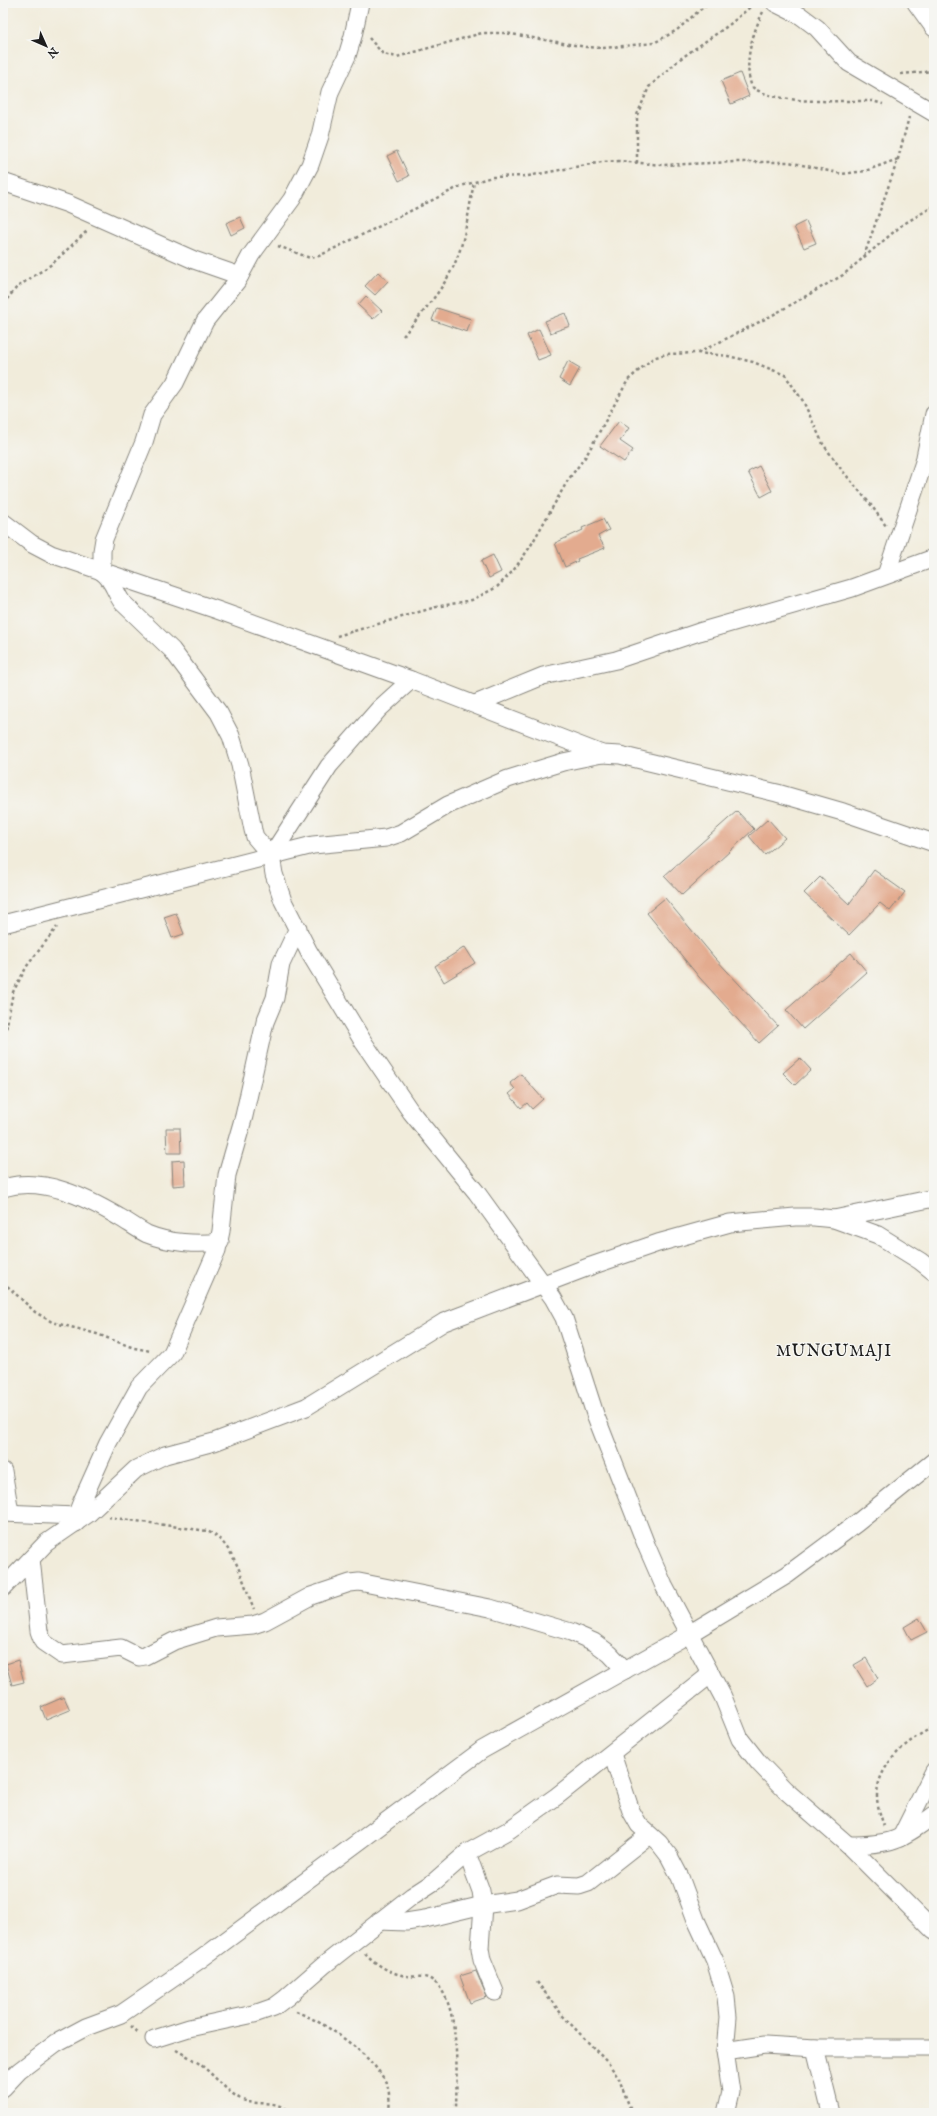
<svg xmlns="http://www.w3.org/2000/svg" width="937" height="2116" viewBox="0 0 937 2116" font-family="'IM FELL English',serif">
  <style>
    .building { fill: #e3ab8f }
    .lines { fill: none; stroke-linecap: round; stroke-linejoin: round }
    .street-casing { stroke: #86847c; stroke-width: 19 }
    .path { stroke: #86847c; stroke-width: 2.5; stroke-dasharray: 3 3; stroke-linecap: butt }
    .street { stroke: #fff; stroke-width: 17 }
    .labels { text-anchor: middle; stroke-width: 3; stroke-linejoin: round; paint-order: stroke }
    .quarter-label { font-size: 16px; letter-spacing: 1px; fill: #1c1c1c; stroke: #f6f6f2 }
  </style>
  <rect width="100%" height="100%" fill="#f6f6f2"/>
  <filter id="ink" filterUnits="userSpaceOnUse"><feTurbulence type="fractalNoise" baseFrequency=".025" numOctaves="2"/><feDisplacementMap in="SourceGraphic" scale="8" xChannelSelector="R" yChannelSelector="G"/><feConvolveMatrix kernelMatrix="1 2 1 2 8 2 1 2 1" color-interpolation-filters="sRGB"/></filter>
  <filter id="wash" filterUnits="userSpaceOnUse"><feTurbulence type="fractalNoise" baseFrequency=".012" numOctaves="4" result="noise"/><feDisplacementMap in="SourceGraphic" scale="16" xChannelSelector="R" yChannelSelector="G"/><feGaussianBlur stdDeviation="0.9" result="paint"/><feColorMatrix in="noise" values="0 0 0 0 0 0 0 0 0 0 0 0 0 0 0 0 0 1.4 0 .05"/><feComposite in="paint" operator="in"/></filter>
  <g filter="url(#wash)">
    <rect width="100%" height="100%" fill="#f1ecdb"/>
    <g id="blocks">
      <g class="building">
        <path d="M 740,73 L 749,96 L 731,104 L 721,81 Z"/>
        <path d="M 397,151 L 409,176 L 399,181 L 387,156 Z"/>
        <path d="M 240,217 L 245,228 L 231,235 L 226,223 Z"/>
        <path d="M 806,221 L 816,243 L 804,248 L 794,227 Z"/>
        <path d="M 378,272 L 388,281 L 375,295 L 365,286 Z"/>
        <path d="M 366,296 L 382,311 L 373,319 L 358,305 Z"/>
        <path d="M 437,308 L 471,319 L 467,332 L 432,320 Z"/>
        <path d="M 565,313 L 570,326 L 550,333 L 545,321 Z"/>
        <path d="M 539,329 L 551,355 L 538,360 L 527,335 Z"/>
        <path d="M 568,361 L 580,368 L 570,386 L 559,379 Z"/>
        <path d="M 619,421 L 629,428 L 620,441 L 633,450 L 624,462 L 600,446 Z"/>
        <path d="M 759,466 L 772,491 L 761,497 L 748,472 Z"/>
        <path d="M 603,519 L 609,530 L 598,536 L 605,548 L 577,559 L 578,561 L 565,567 L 555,543 L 583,530 L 582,528 Z"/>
        <path d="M 493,555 L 501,572 L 489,578 L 481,561 Z"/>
        <path d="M 737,811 L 754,829 L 682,895 L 664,876 Z"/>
        <path d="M 768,819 L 785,838 L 765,855 L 749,836 Z"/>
        <path d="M 874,870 L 905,892 L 890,911 L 880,903 L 849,935 L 804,893 L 820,877 L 849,904 Z"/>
        <path d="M 665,898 L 714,957 L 778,1026 L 759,1043 L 699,977 L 647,913 Z"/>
        <path d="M 176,913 L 184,934 L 172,938 L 164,917 Z"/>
        <path d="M 465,947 L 475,963 L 444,982 L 435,966 Z"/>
        <path d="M 851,953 L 867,972 L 803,1029 L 786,1010 Z"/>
        <path d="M 800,1058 L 811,1070 L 795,1085 L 783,1073 Z"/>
        <path d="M 521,1074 L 543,1099 L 532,1109 L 527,1103 L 521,1108 L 509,1094 L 515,1089 L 510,1083 Z"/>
        <path d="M 166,1128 L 180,1128 L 181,1153 L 167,1153 Z"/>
        <path d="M 184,1160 L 185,1185 L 173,1186 L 172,1161 Z"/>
        <path d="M 919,1618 L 927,1632 L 911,1640 L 904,1627 Z"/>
        <path d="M 866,1658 L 878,1678 L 867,1686 L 854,1665 Z"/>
        <path d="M 18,1660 L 24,1682 L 12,1685 L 6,1664 Z"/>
        <path d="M 64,1697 L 70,1710 L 46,1720 L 41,1707 Z"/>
        <path d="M 476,1971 L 487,1997 L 470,2003 L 460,1976 Z"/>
      </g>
    </g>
  </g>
  <g filter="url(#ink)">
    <use href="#blocks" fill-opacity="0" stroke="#86847c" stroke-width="1"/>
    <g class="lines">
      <defs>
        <g id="street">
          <path d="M 360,3 L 353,36 L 347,56 L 330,92 L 320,136 L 310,165 L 292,199 L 251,255 L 237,281 L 205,321 L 175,383 L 152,415 L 144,442 L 104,539 L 102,551 L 102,572 C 112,578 115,592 122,602 L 172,650 L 219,713 L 231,736 L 240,765 L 253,830 L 255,837 L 271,856 L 274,874 L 283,901 L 309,952 L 364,1043 L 411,1112 L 477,1193 L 553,1298 L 564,1318 L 595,1414 L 647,1547 L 664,1586 L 723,1697 L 740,1739 L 759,1763 L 785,1790 L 848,1845 L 934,1931"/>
          <path d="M 775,3 L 801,16 L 817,28 L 849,63 L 934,113"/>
          <path d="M 916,3 L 934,28"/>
          <path d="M 3,182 L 68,204 L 194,260 L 240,276"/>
          <path d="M 3,522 L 32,544 L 51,554 L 217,610 L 411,680 L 602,754 L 620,755 L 777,793 L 843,812 L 934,843"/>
          <path d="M 886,575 L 924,462 L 934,414"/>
          <path d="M 475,704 L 543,676 L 616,660 L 699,632 L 852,588 L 934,558"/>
          <path d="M 271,856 L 329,766 L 379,709 L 411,680"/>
          <path d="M 3,924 L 313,845 L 386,838 L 401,833 L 448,805 L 508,779 L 563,762 L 602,754"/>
          <path d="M 3,1188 C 43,1176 85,1197 119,1217 C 128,1222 137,1229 147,1234 C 169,1243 197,1245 220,1242"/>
          <path d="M 834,1219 L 934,1198"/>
          <path d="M 3,1471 L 10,1512"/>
          <path d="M 3,1513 L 76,1516"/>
          <path d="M 76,1523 L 76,1516 L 82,1501 L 108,1443 L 139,1387 L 172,1353 L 217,1250 L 221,1231 L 227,1175 L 244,1116 L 265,1022 L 275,998 L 281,964 L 298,928"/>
          <path d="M 31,1559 L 39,1631 L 43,1642 L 62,1655 L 121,1648 L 139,1657 L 145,1656 L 174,1641 L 216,1628 L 253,1625 L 265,1621 L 311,1596 L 350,1583 L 359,1582 L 490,1608 L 571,1632 L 594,1642 L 610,1654 L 625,1670"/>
          <path d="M 3,1588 L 46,1543 L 88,1514 L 136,1469 L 165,1455 L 214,1442 L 306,1407 L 444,1322 L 591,1266 L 658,1243 L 730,1223 L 795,1217 L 814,1217 L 834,1219 L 878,1235 L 920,1261 L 934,1272"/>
          <path d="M 612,1754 L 631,1811 L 639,1825 L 659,1843 L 669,1856 L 680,1877 L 696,1920 L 715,1961 L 726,1997 L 728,2017 L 725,2051 L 731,2092 L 726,2113"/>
          <path d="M 901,1837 L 934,1771"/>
          <path d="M 848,1845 C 891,1845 901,1840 934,1815"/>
          <path d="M 467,1853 L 481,1891 L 483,1905 L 480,1948 L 482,1960 L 495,1992"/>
          <path d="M 379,1921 L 406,1922 L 425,1919 L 483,1905 L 517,1900 L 557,1885 L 579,1886 L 588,1883 L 649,1835"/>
          <path d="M 154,2039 L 189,2028 L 254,2014 L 274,2007 L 286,1998 L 324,1965 L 412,1896 L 435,1881 L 467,1853 L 509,1830 L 557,1796 L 711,1674"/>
          <path d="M 815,2048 L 831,2113"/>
          <path d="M 725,2051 L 765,2045 L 815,2048 L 934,2048"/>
          <path d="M 3,2088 L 19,2071 L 56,2043 L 86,2027 L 121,2014 L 201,1959 L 482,1750 L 689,1634 L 787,1575 L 857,1523 L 934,1461"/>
        </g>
      </defs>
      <use href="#street" class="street-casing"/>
      <g class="path">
        <path d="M 763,12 C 752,34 743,64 752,87 C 779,106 840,100 872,101 L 883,104"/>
        <path d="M 369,38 L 383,54 L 397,57 L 482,33 L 505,33 L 586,47 L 603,48 L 654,43 L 677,30 L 701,9 L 711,3"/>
        <path d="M 901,74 L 934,71"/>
        <path d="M 637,163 L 637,115 L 649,87 L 680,59 L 729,25 L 755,3"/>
        <path d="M 278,246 L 310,258 L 319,256 L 461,186 L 492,177 L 528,176 L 602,162 L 619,161 L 662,165 L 734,162 L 789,162 L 842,174 L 865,171 L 898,159"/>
        <path d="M 864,256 L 898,159 L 909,117"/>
        <path d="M 3,304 L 17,287 L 52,264 L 88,230"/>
        <path d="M 403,336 C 422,313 443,290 455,263 C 466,238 469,208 474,182"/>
        <path d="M 698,353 L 771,316 L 843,275 L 902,225 L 934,206"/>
        <path d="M 337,636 L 436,607 L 472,600 L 497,587 L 513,571 L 530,547 L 568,480 L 586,456 L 628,380 L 653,358 L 666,354 L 697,353 L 728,356 L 753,362 L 785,375 L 803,401 L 823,444 L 841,469 L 871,505 L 886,526"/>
        <path d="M 3,1046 L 13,992 L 27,966 L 57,927"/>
        <path d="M 3,1282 L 35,1312 L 52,1322 L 97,1334 L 134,1348 L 151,1351"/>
        <path d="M 108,1517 L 207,1531 C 235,1543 243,1583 254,1609"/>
        <path d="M 884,1826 C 881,1817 877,1806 877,1796 C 877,1765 908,1739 934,1727"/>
        <path d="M 365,1953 C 376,1965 391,1974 407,1976 C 413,1977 422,1976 428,1978 C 463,1993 456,2081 456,2113"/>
        <path d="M 537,1982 L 563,2016 L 609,2064 L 619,2079 L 632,2113"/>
        <path d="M 296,2012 C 323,2020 380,2060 388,2088 C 390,2096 389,2105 390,2113"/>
        <path d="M 131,2026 L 140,2034"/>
        <path d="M 176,2050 C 187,2056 199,2062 209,2072 C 219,2081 227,2091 239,2098 C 257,2109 273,2096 290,2113"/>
      </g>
      <use href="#street" class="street"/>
    </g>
  </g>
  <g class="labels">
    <g class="quarter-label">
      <text x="834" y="1356">MUNGUMAJI</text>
    </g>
  </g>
  <rect width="937" height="2116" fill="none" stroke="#f6f6f2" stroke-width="16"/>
  <g transform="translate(46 46) rotate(135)" stroke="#f6f6f2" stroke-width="3" paint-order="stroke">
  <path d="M0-3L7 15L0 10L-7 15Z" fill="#1c1c1c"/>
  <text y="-6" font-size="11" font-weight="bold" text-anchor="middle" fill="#1c1c1c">N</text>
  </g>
</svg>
